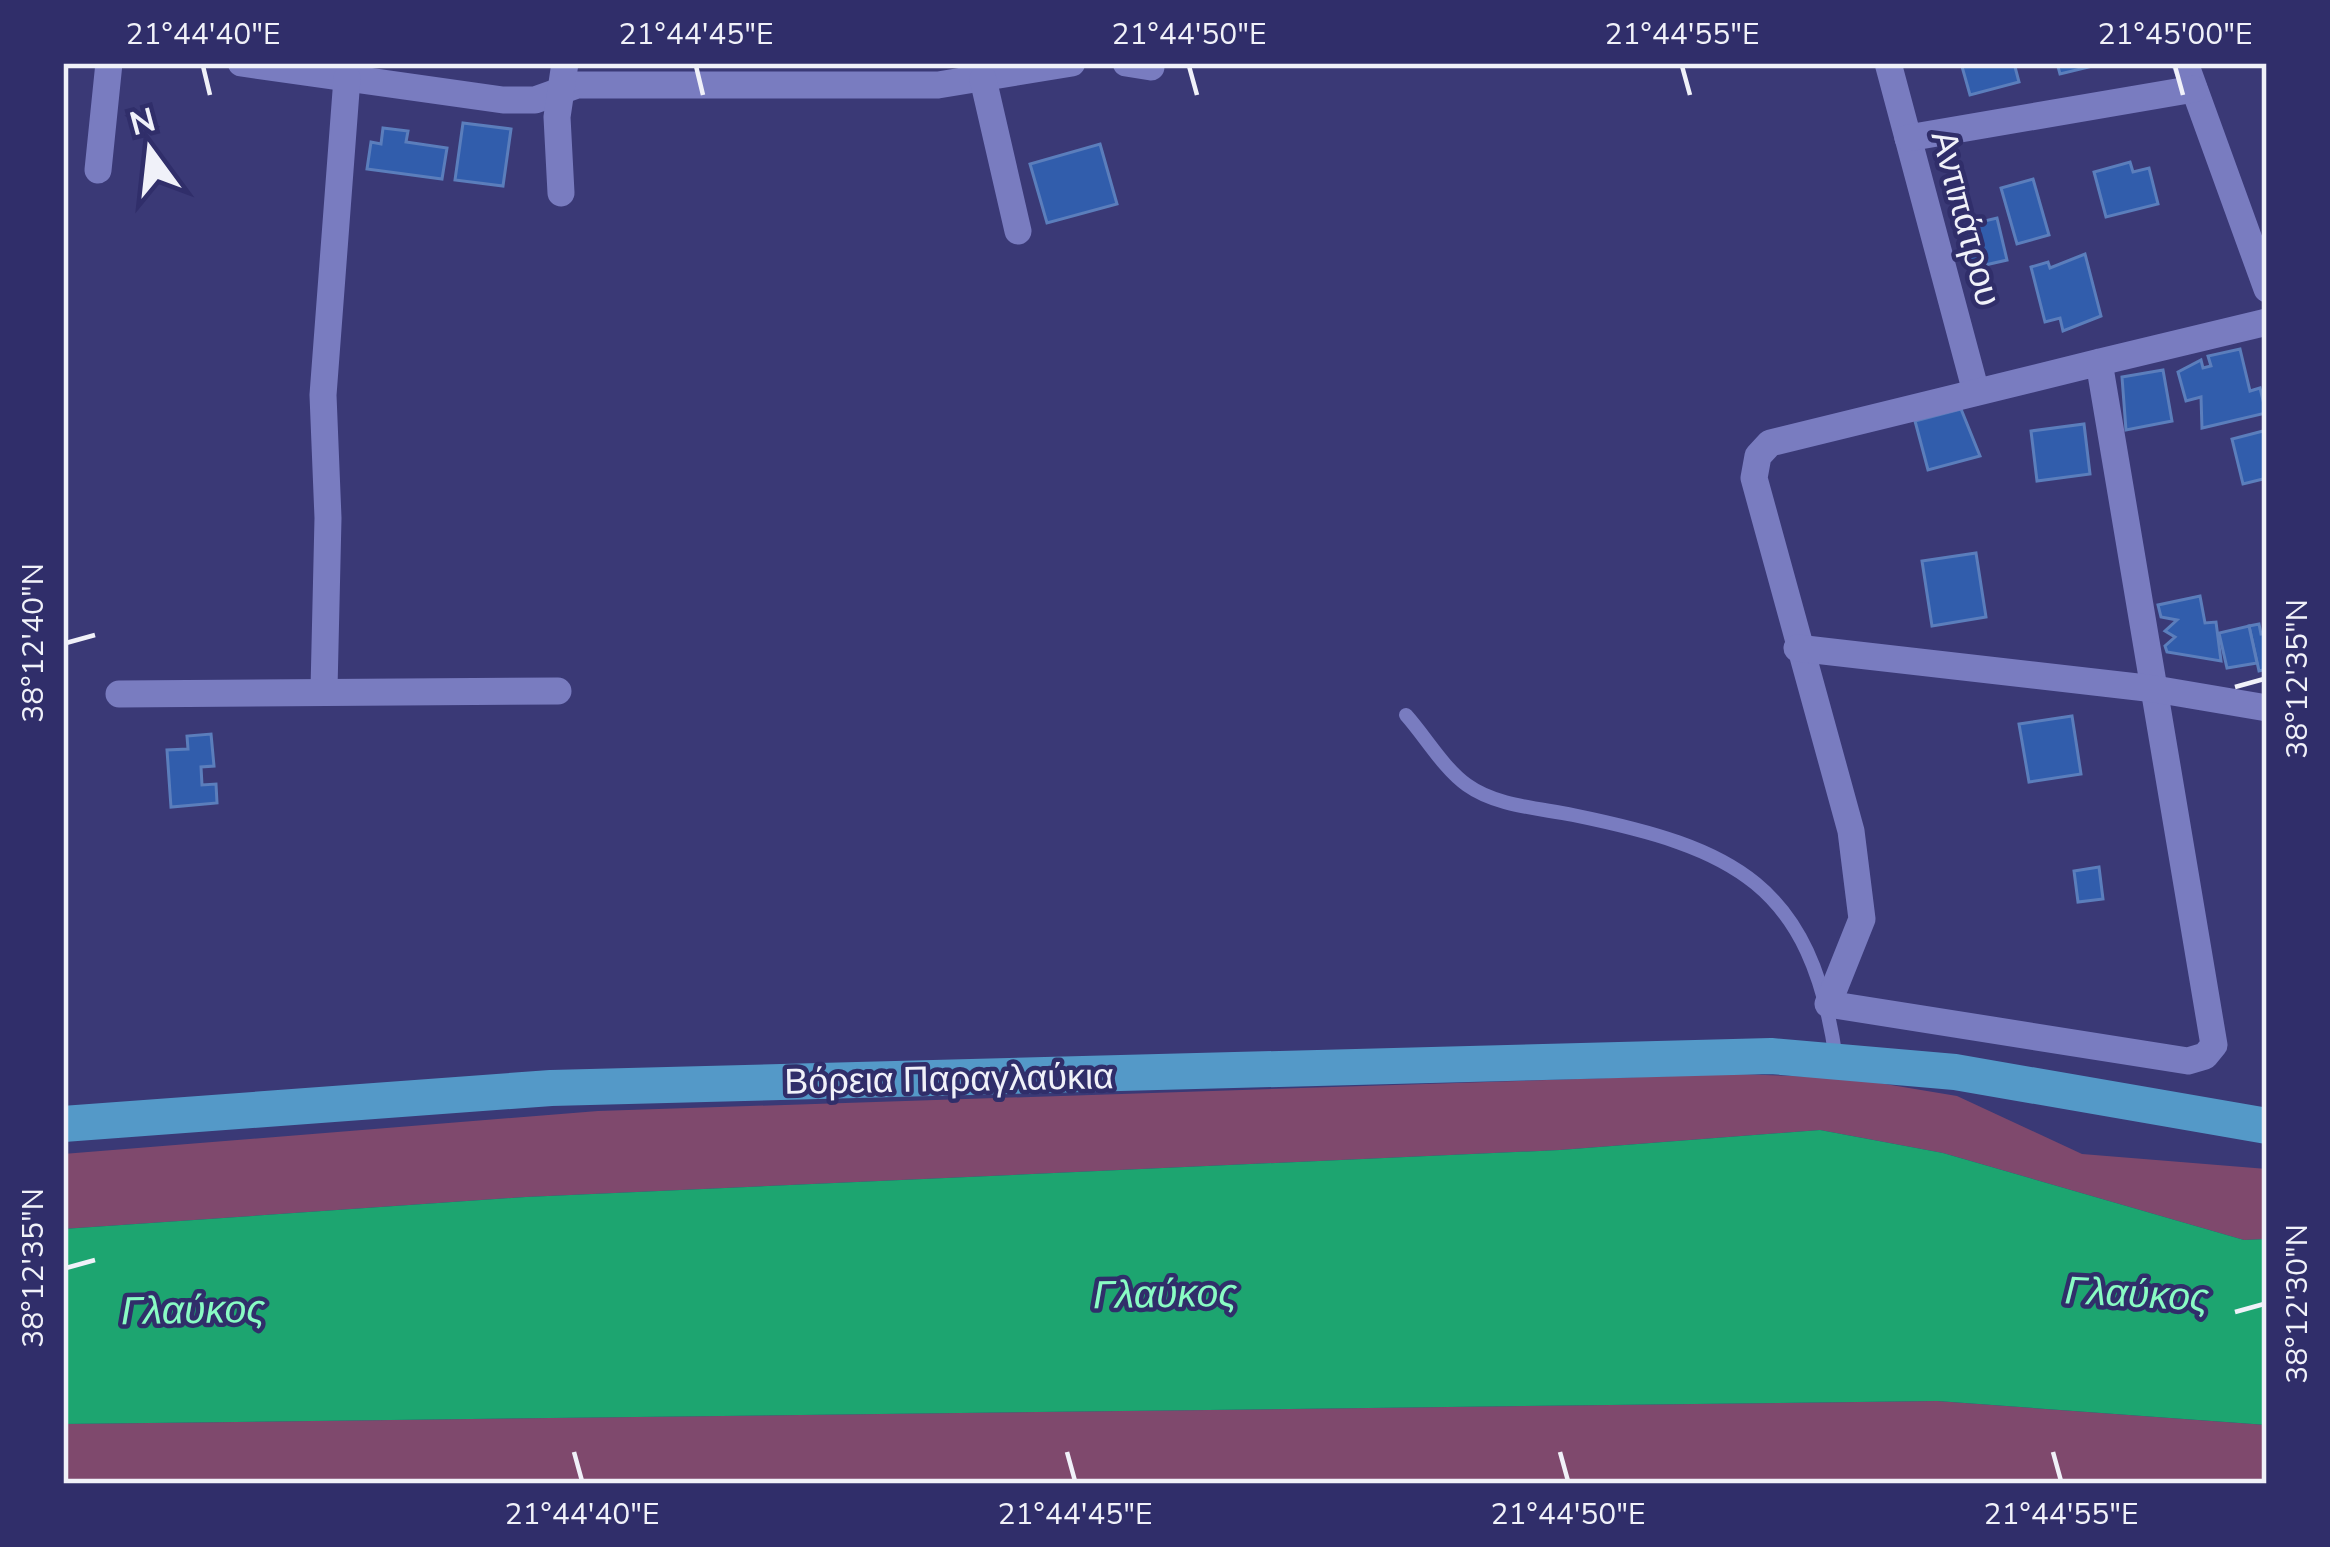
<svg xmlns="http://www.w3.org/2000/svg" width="2330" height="1547" viewBox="0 0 2330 1547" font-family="'Nunito Sans',sans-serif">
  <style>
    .green { fill: #7f496d }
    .water { fill: #1da570 }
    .building { fill: #315dac; stroke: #5b7ebc; stroke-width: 3 }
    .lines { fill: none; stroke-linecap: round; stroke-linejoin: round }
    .service { stroke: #797cc0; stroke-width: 14 }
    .minor { stroke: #797cc0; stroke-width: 27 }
    .primary { stroke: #5499c8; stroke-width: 36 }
    .ticks { fill: none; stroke: #f0f1f9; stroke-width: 4.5 }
    .labels { text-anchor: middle; stroke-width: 9; stroke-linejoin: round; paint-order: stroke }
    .street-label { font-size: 36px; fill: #f0f1f9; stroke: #302e6a }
    .water-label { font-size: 39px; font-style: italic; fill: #89fcc4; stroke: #302e6a }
    .neatline { fill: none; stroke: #f0f1f9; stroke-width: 4.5 }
    .ticks-label { font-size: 30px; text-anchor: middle; fill: #f0f1f9 }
  </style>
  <rect width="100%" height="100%" fill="#3a3976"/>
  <g class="green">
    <path d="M 1734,1074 L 1849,1078 L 1957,1096 L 2082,1154 L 2267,1169 L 2267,1239 L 2244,1240 L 1943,1153 L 1820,1130 L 1560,1150 L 526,1197 L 63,1229 L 63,1154 L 598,1111 Z"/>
    <path d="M 1937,1401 L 2267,1425 L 2267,1484 L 63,1484 L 63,1424 Z"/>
  </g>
  <path class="water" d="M 1820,1130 L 1943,1153 L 2244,1240 L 2267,1239 L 2267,1425 L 1937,1401 L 63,1424 L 63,1229 L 526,1197 L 1560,1150 Z"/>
  <g class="building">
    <path d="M 1961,63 L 2014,63 L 2019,82 L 1970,95 Z"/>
    <path d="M 2057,63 L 2088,63 L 2089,67 L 2060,74 Z"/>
    <path d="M 463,123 L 511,129 L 503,186 L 455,180 Z"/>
    <path d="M 383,128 L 408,131 L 406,142 L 447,148 L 442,179 L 367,169 L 371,142 L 381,144 Z"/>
    <path d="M 1100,144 L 1117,204 L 1047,223 L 1030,164 Z"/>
    <path d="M 2130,162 L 2133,172 L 2149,168 L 2158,204 L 2106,217 L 2094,172 Z"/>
    <path d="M 2033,179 L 2049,235 L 2017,244 L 2001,188 Z"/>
    <path d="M 1997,218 L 2007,260 L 1972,268 L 1955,228 Z"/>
    <path d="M 2085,254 L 2101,316 L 2063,331 L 2060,318 L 2045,322 L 2031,267 L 2048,262 L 2050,268 Z"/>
    <path d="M 2240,349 L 2250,391 L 2260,388 L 2266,413 L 2202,428 L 2201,397 L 2186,401 L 2178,372 L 2201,360 L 2203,368 L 2211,366 L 2208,356 Z"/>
    <path d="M 2163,370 L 2172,421 L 2126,430 L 2122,377 Z"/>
    <path d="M 1961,409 L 1980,456 L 1928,470 L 1915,421 Z"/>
    <path d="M 2084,424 L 2090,474 L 2037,481 L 2031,431 Z"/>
    <path d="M 2267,430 L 2267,478 L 2243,484 L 2232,439 Z"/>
    <path d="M 1976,553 L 1986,617 L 1932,626 L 1922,561 Z"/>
    <path d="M 2200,596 L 2205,623 L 2216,622 L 2221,661 L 2167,652 L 2165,646 L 2175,637 L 2165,631 L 2177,620 L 2161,617 L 2158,605 Z"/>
    <path d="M 2259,624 L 2261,634 L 2267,633 L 2267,669 L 2259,671 L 2249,626 Z"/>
    <path d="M 2249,626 L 2257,663 L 2227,668 L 2219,633 Z"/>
    <path d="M 2072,716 L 2081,774 L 2029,782 L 2019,724 Z"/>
    <path d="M 211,734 L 214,766 L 201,767 L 202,785 L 216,784 L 217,803 L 171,807 L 167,750 L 188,749 L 187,736 Z"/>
    <path d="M 2099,867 L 2103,899 L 2078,902 L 2074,871 Z"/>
  </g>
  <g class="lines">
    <path class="service" d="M 1406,715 C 1425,736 1444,769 1467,785 C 1496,806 1538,808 1573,815 C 1734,848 1811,883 1836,1059"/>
    <g class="minor">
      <path d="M 241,63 L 503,100 L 535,100 L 577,85 L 938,85 L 1072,63"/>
      <path d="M 1126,63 L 1151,67"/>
      <path d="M 1888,63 L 1976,392"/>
      <path d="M 2185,63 L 2267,289"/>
      <path d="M 983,79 L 1018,231"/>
      <path d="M 1908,138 L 2194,89"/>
      <path d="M 98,170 L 109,63"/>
      <path d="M 561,193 L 557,117 L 565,63"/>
      <path d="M 2099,362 L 2214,1045 L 2205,1056 L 2188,1061 L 1828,1004 L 1862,919 L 1851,831 L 1754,478 L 1758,456 L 1770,443 C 1936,403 2101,361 2267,322"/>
      <path d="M 1797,648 L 2155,689 L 2267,708"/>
      <path d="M 324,689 L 328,518 L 323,395 L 347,78"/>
      <path d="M 119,694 L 558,691"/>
    </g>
    <path class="primary" d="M 63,1124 L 551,1088 L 1771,1056 L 1955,1072 L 2267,1126"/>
  </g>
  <path class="ticks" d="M 203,66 L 210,95M 696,66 L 703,95M 1189,66 L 1197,95M 1682,66 L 1690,95M 2175,66 L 2183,95M 66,643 L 95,635M 2235,687 L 2264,679M 66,1268 L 95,1260M 2235,1312 L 2264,1304M 574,1452 L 582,1481M 1067,1452 L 1075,1481M 1560,1452 L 1568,1481M 2053,1452 L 2061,1481"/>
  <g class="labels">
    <g class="street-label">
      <text transform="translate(1967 218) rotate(75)" y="13">Αντιπάτρου</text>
      <text transform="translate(949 1078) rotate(-1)" y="13">Βόρεια Παραγλαύκια</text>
    </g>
    <g class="water-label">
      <text transform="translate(1165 1293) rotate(-1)" y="14">Γλαύκος</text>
      <text transform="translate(2137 1293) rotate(3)" y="14">Γλαύκος</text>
      <text transform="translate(193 1309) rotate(-1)" y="14">Γλαύκος</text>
    </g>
  </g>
  <rect width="2330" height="1547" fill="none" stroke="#302e6a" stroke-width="132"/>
  <g transform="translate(150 150) rotate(345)" stroke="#302e6a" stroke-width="9" paint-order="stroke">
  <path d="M0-9L21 45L0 30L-21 45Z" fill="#f0f1f9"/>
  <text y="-18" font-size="33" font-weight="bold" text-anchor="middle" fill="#f0f1f9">N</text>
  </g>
  <rect x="66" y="66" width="2198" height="1415" class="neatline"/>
  <g class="ticks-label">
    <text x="203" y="44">21°44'40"E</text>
    <text x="696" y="44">21°44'45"E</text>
    <text x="1189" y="44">21°44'50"E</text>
    <text x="1682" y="44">21°44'55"E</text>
    <text x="2175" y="44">21°45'00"E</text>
    <text transform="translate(33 643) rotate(-90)" y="10">38°12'40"N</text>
    <text transform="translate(2297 679) rotate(-90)" y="10">38°12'35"N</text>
    <text transform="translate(33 1268) rotate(-90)" y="10">38°12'35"N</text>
    <text transform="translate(2297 1304) rotate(-90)" y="10">38°12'30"N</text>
    <text x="582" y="1524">21°44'40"E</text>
    <text x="1075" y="1524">21°44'45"E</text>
    <text x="1568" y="1524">21°44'50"E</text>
    <text x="2061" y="1524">21°44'55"E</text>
  </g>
</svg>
